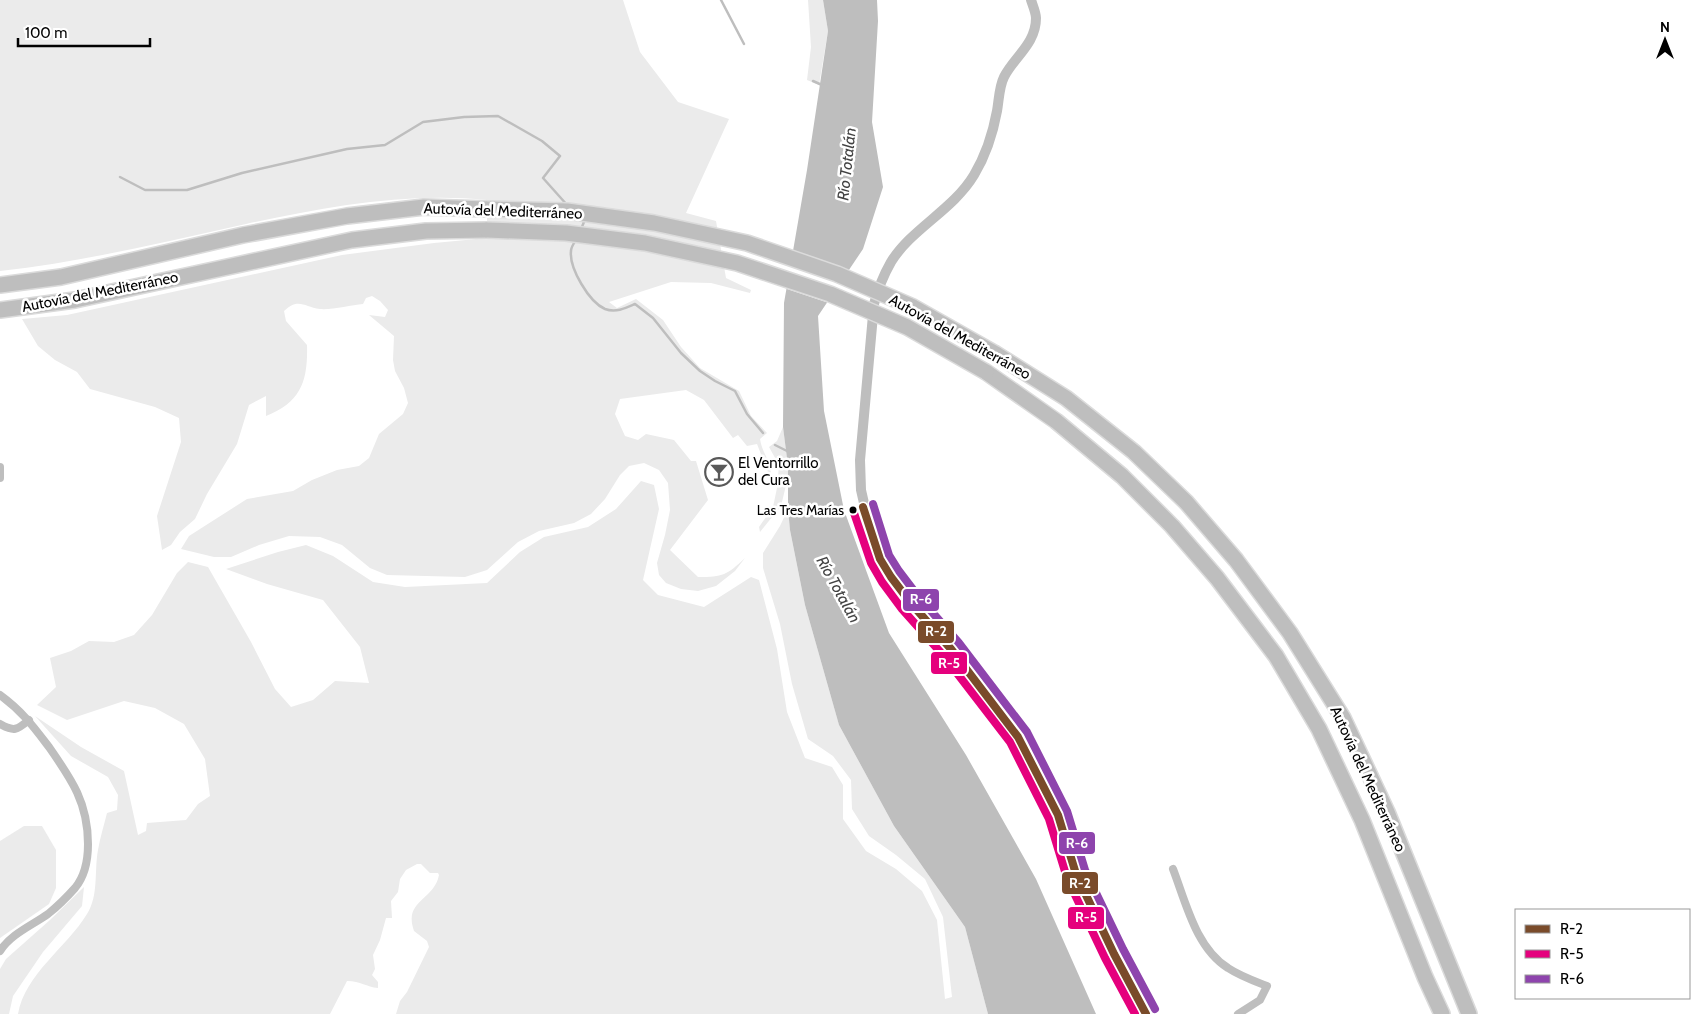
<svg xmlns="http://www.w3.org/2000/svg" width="1705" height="1014" viewBox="0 0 1705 1014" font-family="Cabin,sans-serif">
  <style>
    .green { fill: #ebebeb }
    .water { fill: #bebebe }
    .pier { fill: #fff }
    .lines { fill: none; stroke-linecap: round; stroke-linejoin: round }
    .stream { stroke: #bebebe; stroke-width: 2.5 }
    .motorway-casing { stroke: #dbdbdb; stroke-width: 18 }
    .minor { stroke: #bebebe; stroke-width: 8 }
    .tertiary { stroke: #bebebe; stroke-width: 10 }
    .motorway { stroke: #bebebe; stroke-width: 15 }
    .motorway-bridge-casing { stroke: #dbdbdb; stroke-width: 18; stroke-linecap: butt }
    .motorway-bridge { stroke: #bebebe; stroke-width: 15 }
    .bus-1-casing { stroke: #fff; stroke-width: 11 }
    .bus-2-casing { stroke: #fff; stroke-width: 11 }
    .bus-3-casing { stroke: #fff; stroke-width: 11 }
    .bus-1 { stroke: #7a4b2a; stroke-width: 8 }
    .bus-2 { stroke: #e5007d; stroke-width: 8 }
    .bus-3 { stroke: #8e44ad; stroke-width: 8 }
    .bus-dot { fill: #000; stroke: #fff; stroke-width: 2 }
    .labels { text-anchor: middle; stroke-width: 5; stroke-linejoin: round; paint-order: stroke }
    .bus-label { font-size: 14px; fill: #000; stroke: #fff; text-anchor: end }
    .street-label { font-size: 15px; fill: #000; stroke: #fff }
    .poi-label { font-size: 15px; fill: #000; stroke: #fff; text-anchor: start }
    .water-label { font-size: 16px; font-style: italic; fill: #434343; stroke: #fff }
    .line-badge { stroke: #fff; stroke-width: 2 }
    .badge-label { font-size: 14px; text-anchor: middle; font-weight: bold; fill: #fff }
  </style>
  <rect width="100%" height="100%" fill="#fff"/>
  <g class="green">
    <path d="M 0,0 L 623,0 L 640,52 L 678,102 L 729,119 L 686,213 L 716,221 L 726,278 L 751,290 L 750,293 L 711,283 L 671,282 L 609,302 L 617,308 L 636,299 L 663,320 L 681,347 L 700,368 L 739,391 L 751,416 L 767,433 L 760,439 C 763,457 772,459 771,480 L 757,444 L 747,446 L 738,435 L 733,438 L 704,400 L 686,390 L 620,399 L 615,414 L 625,436 L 638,440 L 646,434 L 674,440 L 691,461 L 696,461 L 708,500 L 670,550 L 698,577 C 723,577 727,575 745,558 L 735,571 L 716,586 L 698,591 L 681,589 L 666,583 L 659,575 L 657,563 L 665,535 L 670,510 L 668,483 L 659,470 L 644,463 L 629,466 L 620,475 L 605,499 L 591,514 L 574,523 L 539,531 L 518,542 L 487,570 L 465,577 L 387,575 L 370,568 L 342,545 L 320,537 L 289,536 L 259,545 L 231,557 L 214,557 L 181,549 L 189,536 L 247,499 L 293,491 L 312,480 L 337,470 L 359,466 L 369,458 L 379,434 L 403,414 L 408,403 L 404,388 L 395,371 L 393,360 L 394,336 L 369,315 L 385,317 L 388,310 L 380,301 L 372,296 L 366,298 L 363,304 C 351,305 332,310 320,309 C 304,307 299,297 284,311 L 286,321 L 307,345 C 308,381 301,402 266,416 L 266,396 L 249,405 L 237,444 L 207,494 L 195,519 L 180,532 L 171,545 L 162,550 L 157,516 L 181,442 L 179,418 L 155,407 L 90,389 L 77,372 L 55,360 L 38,346 L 22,319 L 67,315 L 342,255 L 434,243 L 487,238 L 487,200 C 406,192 325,207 246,224 C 165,242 82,262 0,271 Z"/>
    <path d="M 808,0 L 823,0 L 828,31 L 819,85 L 807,80 L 811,47 Z"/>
    <path d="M 783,427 L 789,473 L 781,506 L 760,532 L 759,527 L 773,507 L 777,488 L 779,465 L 769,447 L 777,441 Z"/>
    <path d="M 641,481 L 654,485 L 659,509 L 643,580 L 658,595 L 704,607 L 751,577 L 759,580 L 777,649 L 787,712 L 805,758 L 832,767 L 843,785 L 843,819 L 866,851 L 896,869 L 922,891 L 937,920 L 945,999 L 952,997 L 943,917 L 925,879 L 896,855 L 869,836 L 852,809 L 851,780 L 833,756 L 808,739 L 792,684 L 780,624 L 763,568 L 763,553 L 780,526 L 788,509 L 790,530 L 805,605 L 839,725 L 894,826 L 965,927 L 988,1014 L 396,1014 L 400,1001 L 407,992 L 429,947 L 427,941 L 414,931 C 403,900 434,901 439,875 L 438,873 L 430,873 L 421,864 L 417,864 L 406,870 L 400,879 L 398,892 L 391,901 L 392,918 L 386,918 L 380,940 L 373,955 L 375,969 L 372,975 L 378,982 L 378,988 C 366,987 361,981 347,981 L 330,1014 L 18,1014 C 25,974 67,947 87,914 C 99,895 94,871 98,850 C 100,838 104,825 107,813 L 117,810 L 118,795 L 108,777 L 71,756 L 35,716 L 81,747 L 124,771 L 138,835 L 146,831 L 147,823 L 186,820 L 198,804 L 210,796 L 205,759 L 184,724 L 155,708 L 124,701 L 67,720 L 37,705 L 56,687 L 50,658 L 71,651 L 89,641 L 114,642 L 134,635 L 152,615 L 177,573 L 188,562 L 208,567 L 251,642 L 275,689 L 291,707 L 313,700 L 335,681 L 369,683 L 360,647 L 323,600 L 267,584 L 226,569 L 278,552 L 306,545 L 333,556 L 373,582 L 405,587 L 487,583 L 520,552 L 544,537 L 588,527 L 616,509 Z"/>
    <path d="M 24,826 L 42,826 L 56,850 L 56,888 L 49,904 L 0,938 L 0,841 Z"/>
    <path d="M 84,887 L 82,906 L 43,952 L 13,996 L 9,1014 L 0,1014 L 0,969 L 6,959 L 50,920 Z"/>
  </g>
  <path class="water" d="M 823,0 L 877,0 L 878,21 L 872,122 L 883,187 L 863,249 L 818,316 L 824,411 L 844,510 L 889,633 L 966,755 L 1036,879 L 1096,1014 L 988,1014 L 965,927 L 894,826 L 839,725 L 805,605 L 790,530 L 788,509 L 788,466 L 783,427 L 784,303 L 807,170 L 828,31 Z"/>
  <path class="pier" d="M 791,251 L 850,272 L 829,303 L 784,288 Z"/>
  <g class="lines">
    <g class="stream">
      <path d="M 721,0 L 744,44"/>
      <path d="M 813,81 L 822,85"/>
      <path d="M 120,177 L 145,190 L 187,190 L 242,173 L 347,149 L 385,145 L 423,122 L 464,117 L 498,116 L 542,141 L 560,156 L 543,178 L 568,206"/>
      <path d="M 581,219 L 584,222 L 581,229"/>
      <path d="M 576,240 C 574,243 571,247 571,251 C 569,268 589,302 605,309 C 616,313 626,308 635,304 L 653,318 L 681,353 L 700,371 L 715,381 L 735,391 L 747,414 L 763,433"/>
      <path d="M 775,445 L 787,451"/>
    </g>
    <defs>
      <g id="motorway">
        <path d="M 0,285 L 61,277 L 243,235 L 347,216 L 424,207 L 487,209"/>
        <path d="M 0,310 L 75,300 L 352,240 L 426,231 L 487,230"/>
        <path d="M 996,354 L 1066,398 L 1134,452 L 1186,502 L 1236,560 L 1290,633 L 1343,718 L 1387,812 L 1469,1014"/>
        <path d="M 986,372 L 1056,421 L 1122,476 L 1172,526 L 1217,578 L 1276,656 L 1319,729 L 1362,820 L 1425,977 L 1442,1014"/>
      </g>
    </defs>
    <use href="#motorway" class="motorway-casing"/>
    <g class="minor">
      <path d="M 0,467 L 0,478"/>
      <path d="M 0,695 C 22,711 33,726 49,747 C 72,780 88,803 88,844 C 88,859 85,876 75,888 C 67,897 58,906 48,914 C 31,926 11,934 0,951"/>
      <path d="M 0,724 C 14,732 17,730 29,720"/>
      <path d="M 1173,869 C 1186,903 1196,948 1228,968 C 1240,976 1254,981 1267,986 L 1260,1000 L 1238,1014"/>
    </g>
    <path class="tertiary" d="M 1031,0 C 1033,6 1036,13 1036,18 C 1036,44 1014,57 1004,77 C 999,87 999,100 997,111 C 993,133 986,155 974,175 C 953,210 911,229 891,262 C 883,276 878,289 874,304 L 860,460 L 861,490 L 872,538 L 880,559 L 891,577 L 910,602 L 951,649 L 1018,737 L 1058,815 L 1076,874 L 1114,954 L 1146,1014"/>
    <use href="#motorway" class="motorway"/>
    <defs>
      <g id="motorway-bridge">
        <path d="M 487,209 L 567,211 L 654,223 L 747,243 L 837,274 L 913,307 L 996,354"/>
        <path d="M 487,230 L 566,233 L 645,243 L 737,263 L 830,294 L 907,327 L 986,372"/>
      </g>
    </defs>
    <use href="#motorway-bridge" class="motorway-bridge-casing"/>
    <use href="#motorway-bridge" class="motorway-bridge"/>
    <defs>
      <path id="bus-1" d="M 863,507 L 880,559 L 891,577 L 910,602 L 951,649 L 1018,737 L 1058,815 L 1076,874 L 1114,954 L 1146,1014"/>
      <path id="bus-2" d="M 853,510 L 871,563 L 882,582 L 902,609 L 943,655 L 1010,742 L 1049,819 L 1067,878 L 1105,958 L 1135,1014"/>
      <path id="bus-3" d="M 873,504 L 889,555 L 899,571 L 918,596 L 959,643 L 1027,732 L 1067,811 L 1085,870 L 1123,949 L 1155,1009"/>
    </defs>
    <use href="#bus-1" class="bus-1-casing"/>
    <use href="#bus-2" class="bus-2-casing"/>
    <use href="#bus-3" class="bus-3-casing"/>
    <use href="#bus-1" class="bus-1"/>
    <use href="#bus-2" class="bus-2"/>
    <use href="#bus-3" class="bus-3"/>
  </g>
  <defs>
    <symbol id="bar-ring" viewBox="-11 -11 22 22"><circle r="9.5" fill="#fff" stroke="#595959" stroke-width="1.5"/><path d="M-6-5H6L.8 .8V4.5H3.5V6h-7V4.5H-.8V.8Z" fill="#595959"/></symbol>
  </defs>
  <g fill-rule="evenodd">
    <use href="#bar-ring" x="703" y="456" width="32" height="32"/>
  </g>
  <circle class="bus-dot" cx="853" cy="510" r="4.5"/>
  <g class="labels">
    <g class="bus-label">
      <text x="844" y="515">Las Tres Marías</text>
    </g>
    <g class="street-label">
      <text transform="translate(503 211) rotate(2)" y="5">Autovía del Mediterráneo</text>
      <text transform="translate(100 292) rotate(-11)" y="5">Autovía del Mediterráneo</text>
      <text transform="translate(960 337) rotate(29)" y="5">Autovía del Mediterráneo</text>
      <text transform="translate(1368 779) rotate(65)" y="5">Autovía del Mediterráneo</text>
    </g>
    <g class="poi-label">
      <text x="738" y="468">El Ventorrillo<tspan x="738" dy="17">del Cura</tspan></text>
    </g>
    <g class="water-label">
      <text transform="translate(846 164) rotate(-84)" y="6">Río Totalán</text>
      <text transform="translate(839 589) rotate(61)" y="6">Río Totalán</text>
    </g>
  </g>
  <g class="line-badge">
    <rect x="902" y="588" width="38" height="24" rx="5" fill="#8e44ad"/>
    <rect x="917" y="620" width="38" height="24" rx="5" fill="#7a4b2a"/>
    <rect x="930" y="651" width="38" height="24" rx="5" fill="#e5007d"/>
    <rect x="1058" y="831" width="38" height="24" rx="5" fill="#8e44ad"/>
    <rect x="1061" y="871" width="38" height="24" rx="5" fill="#7a4b2a"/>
    <rect x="1067" y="906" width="38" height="24" rx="5" fill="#e5007d"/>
  </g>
  <g class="badge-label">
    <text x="921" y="604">R-6</text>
    <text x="936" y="636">R-2</text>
    <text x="949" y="668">R-5</text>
    <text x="1077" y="848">R-6</text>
    <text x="1080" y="888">R-2</text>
    <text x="1086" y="922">R-5</text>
  </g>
  <rect x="1515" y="909" width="175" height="90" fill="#ffffff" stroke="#999999"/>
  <rect x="1525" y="925" width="25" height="8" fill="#7a4b2a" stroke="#999999"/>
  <text x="1560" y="934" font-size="15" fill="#000000">R-2</text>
  <rect x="1525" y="950" width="25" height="8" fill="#e5007d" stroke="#999999"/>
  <text x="1560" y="959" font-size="15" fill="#000000">R-5</text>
  <rect x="1525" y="975" width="25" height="8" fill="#8e44ad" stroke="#999999"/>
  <text x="1560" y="984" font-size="15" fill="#000000">R-6</text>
  <g transform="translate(1665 40)" stroke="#ffffff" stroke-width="4" paint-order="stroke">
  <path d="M0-4L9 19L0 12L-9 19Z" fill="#000000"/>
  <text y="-8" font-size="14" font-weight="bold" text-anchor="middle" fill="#000000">N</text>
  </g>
  <path d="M18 38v8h132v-8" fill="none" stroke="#000000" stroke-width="2.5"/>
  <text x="25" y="38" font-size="15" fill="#000000" stroke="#ffffff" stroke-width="4" paint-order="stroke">100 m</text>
</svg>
